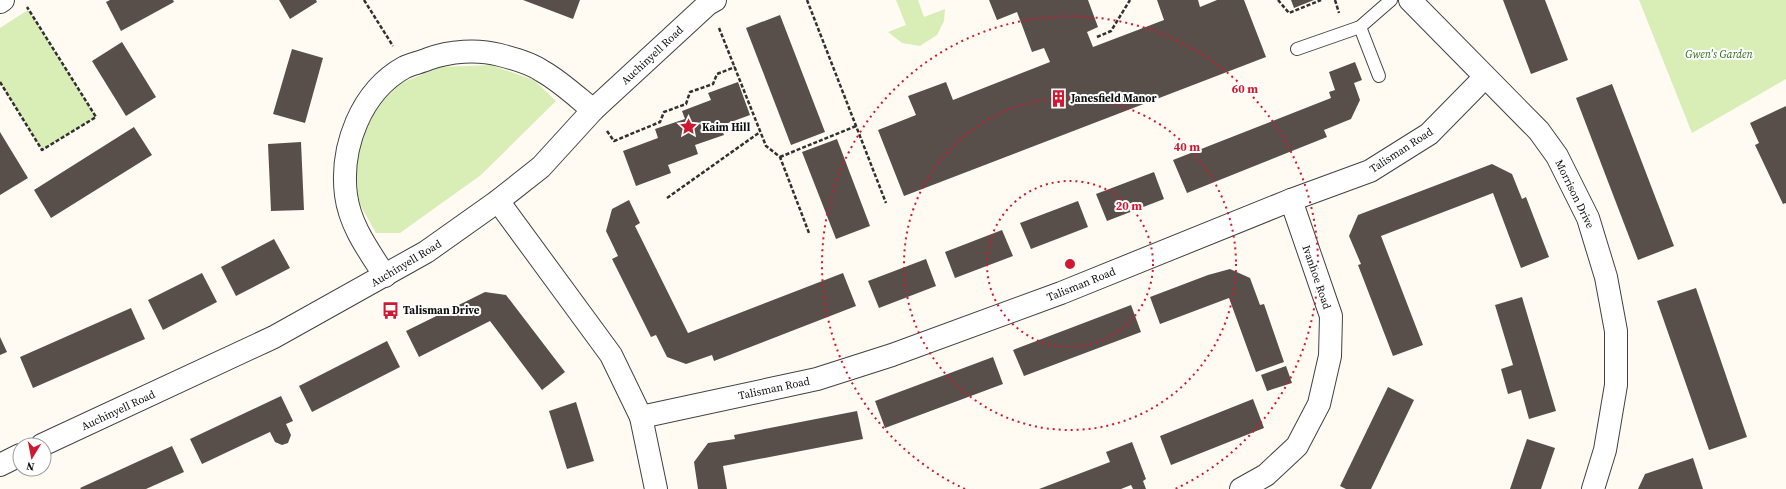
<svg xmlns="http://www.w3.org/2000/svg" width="1786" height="489" viewBox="0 0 1786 489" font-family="'Source Serif 4',serif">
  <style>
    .green { fill: #d8eeb6 }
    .building { fill: #594f4a }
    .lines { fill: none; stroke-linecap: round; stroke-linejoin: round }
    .service-casing { stroke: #424242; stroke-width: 14 }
    .minor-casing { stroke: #424242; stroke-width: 24 }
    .tertiary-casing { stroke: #424242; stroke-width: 24 }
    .path { stroke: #313131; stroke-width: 2.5; stroke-dasharray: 4 2; stroke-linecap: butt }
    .service { stroke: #fff; stroke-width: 12 }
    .minor { stroke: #fff; stroke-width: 22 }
    .tertiary { stroke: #fff; stroke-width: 22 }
    .ring { fill: none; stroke: #ce1930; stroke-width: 2; stroke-dasharray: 2 4 }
    .labels { text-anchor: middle; stroke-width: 4; stroke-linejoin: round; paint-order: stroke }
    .park-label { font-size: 11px; font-style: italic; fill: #316e18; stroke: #fff }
    .street-label { font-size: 11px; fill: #0f0f0f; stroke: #fff }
    .poi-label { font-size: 11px; font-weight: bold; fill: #0f0f0f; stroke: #fff; text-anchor: start }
    .centre { fill: #ce1930; stroke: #fff; stroke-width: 2 }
    .ring-label { font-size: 12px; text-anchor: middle; font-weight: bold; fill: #ce1930; stroke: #fff; stroke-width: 4; stroke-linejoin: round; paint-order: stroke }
  </style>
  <rect width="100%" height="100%" fill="#fffbf2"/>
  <g class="green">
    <path d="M 896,0 L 918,0 L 924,17 L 945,9 L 944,21 L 937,35 L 920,46 L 902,43 L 888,32 L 906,25 Z"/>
    <path d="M 1639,0 L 1786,0 L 1786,79 L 1692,133 Z"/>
    <path d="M 28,10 L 96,117 L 42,150 L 0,82 L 0,28 Z"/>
    <path d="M 491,65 L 534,80 L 556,101 L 481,175 L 400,233 L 376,233 L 358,201 L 356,152 L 372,111 L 401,83 L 441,67 Z"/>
  </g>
  <g class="building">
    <path d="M 110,0 L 173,0 L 174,2 L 121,31 L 106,2 Z"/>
    <path d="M 279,0 L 316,0 L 317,2 L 290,19 Z"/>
    <path d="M 523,0 L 580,0 L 573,19 Z"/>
    <path d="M 989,0 L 1088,0 L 1098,27 L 1087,32 L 1093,47 L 1164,20 L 1157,0 L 1198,0 L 1200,7 L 1217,0 L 1244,0 L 1266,57 L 904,196 L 878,130 L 916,115 L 908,96 L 946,82 L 953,100 L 1050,62 L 1044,48 L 1032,52 L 1017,12 L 997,20 Z"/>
    <path d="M 1291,0 L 1314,0 L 1294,8 Z"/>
    <path d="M 1503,0 L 1545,0 L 1568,60 L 1531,74 Z"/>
    <path d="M 780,15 L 825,132 L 791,145 L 746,28 Z"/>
    <path d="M 122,42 L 156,97 L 126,116 L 92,61 Z"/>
    <path d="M 292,49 L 323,58 L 305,123 L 273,114 Z"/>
    <path d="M 1355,62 L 1362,80 L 1354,83 L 1360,100 L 1351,119 L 1324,130 L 1327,137 L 1187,193 L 1173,160 L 1331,98 L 1329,92 L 1335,90 L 1329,72 Z"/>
    <path d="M 738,82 L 750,115 L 720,126 L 724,135 L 695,145 L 698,154 L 668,165 L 671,173 L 636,186 L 623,151 L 658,138 L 655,129 L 685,119 L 682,111 L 711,100 L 708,93 Z"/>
    <path d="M 1612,84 L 1674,246 L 1638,260 L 1576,98 Z"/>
    <path d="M 1786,106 L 1786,203 L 1783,204 L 1755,145 L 1759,143 L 1750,123 Z"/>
    <path d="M 134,127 L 152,155 L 51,218 L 34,190 Z"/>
    <path d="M 0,132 L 28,178 L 0,195 Z"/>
    <path d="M 837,139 L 870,226 L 836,239 L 802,152 Z"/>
    <path d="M 301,142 L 304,210 L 271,211 L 268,144 Z"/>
    <path d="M 1492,164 L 1512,174 L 1522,199 L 1526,197 L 1549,257 L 1521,268 L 1493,193 L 1381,236 L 1423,345 L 1393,356 L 1358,265 L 1361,264 L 1349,236 L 1358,215 Z"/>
    <path d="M 1154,172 L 1164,199 L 1107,221 L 1096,194 Z"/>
    <path d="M 629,200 L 640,223 L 635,226 L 688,333 L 843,273 L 856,306 L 714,361 L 712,355 L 686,364 L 667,357 L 656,335 L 651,337 L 612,259 L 618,256 L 606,231 L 612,209 Z"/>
    <path d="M 1078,201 L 1088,227 L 1031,249 L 1020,223 Z"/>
    <path d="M 1002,230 L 1013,256 L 955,278 L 945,252 Z"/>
    <path d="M 274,239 L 290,268 L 236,296 L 221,267 Z"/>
    <path d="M 926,259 L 936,286 L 879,308 L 868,281 Z"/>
    <path d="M 1230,269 L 1250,278 L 1260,305 L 1264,304 L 1284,362 L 1256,372 L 1229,298 L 1160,324 L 1150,297 L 1208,275 Z"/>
    <path d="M 202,273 L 217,302 L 163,330 L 148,300 Z"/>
    <path d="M 1696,288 L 1747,437 L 1709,450 L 1657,301 Z"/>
    <path d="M 485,292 L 506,295 L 565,372 L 542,390 L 490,321 L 419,357 L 406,331 Z"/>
    <path d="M 1522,297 L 1556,411 L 1529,419 L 1521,390 L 1508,394 L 1501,369 L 1513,365 L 1495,305 Z"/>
    <path d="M 1131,305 L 1141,332 L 1024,376 L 1013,350 Z"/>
    <path d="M 131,308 L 145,339 L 33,388 L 20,357 Z"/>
    <path d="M 0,337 L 7,352 L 0,355 Z"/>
    <path d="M 387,341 L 400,367 L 312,412 L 299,386 Z"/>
    <path d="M 993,357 L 1003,384 L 885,428 L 875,401 Z"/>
    <path d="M 1286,366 L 1292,383 L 1267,391 L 1261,375 Z"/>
    <path d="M 1388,387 L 1414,400 L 1371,489 L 1346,489 L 1340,486 Z"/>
    <path d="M 281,396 L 293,421 L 286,424 L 291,435 L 288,443 L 282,445 L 275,442 L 270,432 L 202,464 L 190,439 Z"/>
    <path d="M 1253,399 L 1264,428 L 1171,465 L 1160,436 Z"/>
    <path d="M 576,402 L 594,461 L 567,469 L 549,411 Z"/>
    <path d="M 857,411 L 863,439 L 723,466 L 727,489 L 698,489 L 694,462 L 708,443 L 735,439 L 734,435 Z"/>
    <path d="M 1527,439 L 1555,448 L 1541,489 L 1510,489 Z"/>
    <path d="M 1132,442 L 1146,479 L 1143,481 L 1146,489 L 1133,489 L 1131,485 L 1121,489 L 1039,489 L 1110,462 L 1106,452 Z"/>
    <path d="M 172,446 L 184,472 L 146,489 L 81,489 L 80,488 Z"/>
    <path d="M 1693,458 L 1703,489 L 1638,489 L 1645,474 Z"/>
  </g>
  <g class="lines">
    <defs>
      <g id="service">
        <path d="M 1360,27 L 1379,76"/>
        <path d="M 1297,49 L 1360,27 L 1391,0"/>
      </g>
      <g id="minor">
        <path d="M 1410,0 L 1539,131 L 1557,156 L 1588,218 L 1606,277 L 1616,331 L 1616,385 L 1605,450 L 1593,489"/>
        <path d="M 0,2 L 3,0"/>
        <path d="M 498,201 L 611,355 L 641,417 L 656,489"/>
        <path d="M 385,276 C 369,251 350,226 346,195 C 340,147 361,91 405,67 C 412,64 421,62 428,59 C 450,51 477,49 500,55 C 512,58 532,64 542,71 C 560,81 577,97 593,110"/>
        <path d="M 641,417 L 817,379 L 892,355 L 1061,293 L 1291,200 L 1370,171 L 1429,134 L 1485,77"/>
        <path d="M 1241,489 L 1266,475 L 1297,446 L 1319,404 L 1330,356 L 1331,316 L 1291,200"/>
      </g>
      <g id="tertiary">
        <path d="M 42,445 L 274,337 L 426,252 L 498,201 L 541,167 L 593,110 L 708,4 L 715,0"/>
        <path d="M 0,465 L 20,455"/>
      </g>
    </defs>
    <use href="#service" class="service-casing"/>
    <use href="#minor" class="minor-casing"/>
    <use href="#tertiary" class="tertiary-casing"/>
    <g class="path">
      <path d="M 364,0 L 393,46"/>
      <path d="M 807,0 L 886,203"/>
      <path d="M 1278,0 L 1289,13 L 1321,0"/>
      <path d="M 1335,0 L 1339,13"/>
      <path d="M 719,28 L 766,146 L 780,157 L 809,233"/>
      <path d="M 1097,37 L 1111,31 L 1130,0"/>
      <path d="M 0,82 L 42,150 L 96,117 L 27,7"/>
      <path d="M 607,131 L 614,141 L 660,122 L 664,112 L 686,104 L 690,92 L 713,84 L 717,74 L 735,67"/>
      <path d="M 780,157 L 856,126"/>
      <path d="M 667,198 L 760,132"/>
    </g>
    <use href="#service" class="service"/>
    <use href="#minor" class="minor"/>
    <use href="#tertiary" class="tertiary"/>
  </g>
  <g class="ring">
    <circle cx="1070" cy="264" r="83"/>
    <circle cx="1070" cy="264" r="166"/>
    <path d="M965 489A248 248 0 1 1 1175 489"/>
  </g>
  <defs>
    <symbol id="building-bare" viewBox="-9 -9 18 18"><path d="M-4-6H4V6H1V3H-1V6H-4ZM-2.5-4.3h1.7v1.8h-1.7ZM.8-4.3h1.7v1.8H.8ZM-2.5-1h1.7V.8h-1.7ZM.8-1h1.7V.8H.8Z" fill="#ce1930" stroke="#fff" stroke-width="2.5" paint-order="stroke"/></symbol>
    <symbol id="sight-bare" viewBox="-9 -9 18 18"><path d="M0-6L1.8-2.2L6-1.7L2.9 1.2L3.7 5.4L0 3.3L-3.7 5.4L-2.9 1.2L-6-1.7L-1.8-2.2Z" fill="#ce1930" stroke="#fff" stroke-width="2.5" paint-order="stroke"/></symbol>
    <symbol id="bus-bare" viewBox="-9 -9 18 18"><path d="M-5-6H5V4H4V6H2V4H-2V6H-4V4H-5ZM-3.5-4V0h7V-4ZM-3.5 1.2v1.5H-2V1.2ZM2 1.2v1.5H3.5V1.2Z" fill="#ce1930" stroke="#fff" stroke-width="2.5" paint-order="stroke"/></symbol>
  </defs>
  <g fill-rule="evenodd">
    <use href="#building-bare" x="1046" y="86" width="25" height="25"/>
    <use href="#sight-bare" x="676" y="114" width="25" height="25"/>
    <use href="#bus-bare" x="378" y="298" width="25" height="25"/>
  </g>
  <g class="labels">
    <g class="park-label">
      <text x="1719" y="58">Gwen's Garden</text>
    </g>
    <g class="street-label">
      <text transform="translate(652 55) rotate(-43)" y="4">Auchinyell Road</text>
      <text transform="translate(1401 150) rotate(-33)" y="4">Talisman Road</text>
      <text transform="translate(1575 194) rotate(64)" y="4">Morrison Drive</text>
      <text transform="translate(406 263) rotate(-31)" y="4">Auchinyell Road</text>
      <text transform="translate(1317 277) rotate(71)" y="4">Ivanhoe Road</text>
      <text transform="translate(1081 284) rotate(-22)" y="4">Talisman Road</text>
      <text transform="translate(774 388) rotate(-12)" y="4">Talisman Road</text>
      <text transform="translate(118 410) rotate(-25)" y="4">Auchinyell Road</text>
    </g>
    <g class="poi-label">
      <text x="1071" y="102">Janesfield Manor</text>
      <text x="702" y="131">Kaim Hill</text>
      <text x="403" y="314">Talisman Drive</text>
    </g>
  </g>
  <circle cx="1070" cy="264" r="6" class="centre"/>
  <g class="ring-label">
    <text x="1245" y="93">60 m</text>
    <text x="1187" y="151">40 m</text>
    <text x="1129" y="210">20 m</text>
  </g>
  <g transform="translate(32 457) rotate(190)"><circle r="19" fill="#ffffff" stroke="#9f9f9f"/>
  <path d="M0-3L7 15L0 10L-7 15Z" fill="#ce1930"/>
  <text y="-6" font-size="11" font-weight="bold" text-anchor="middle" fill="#0f0f0f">N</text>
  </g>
</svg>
